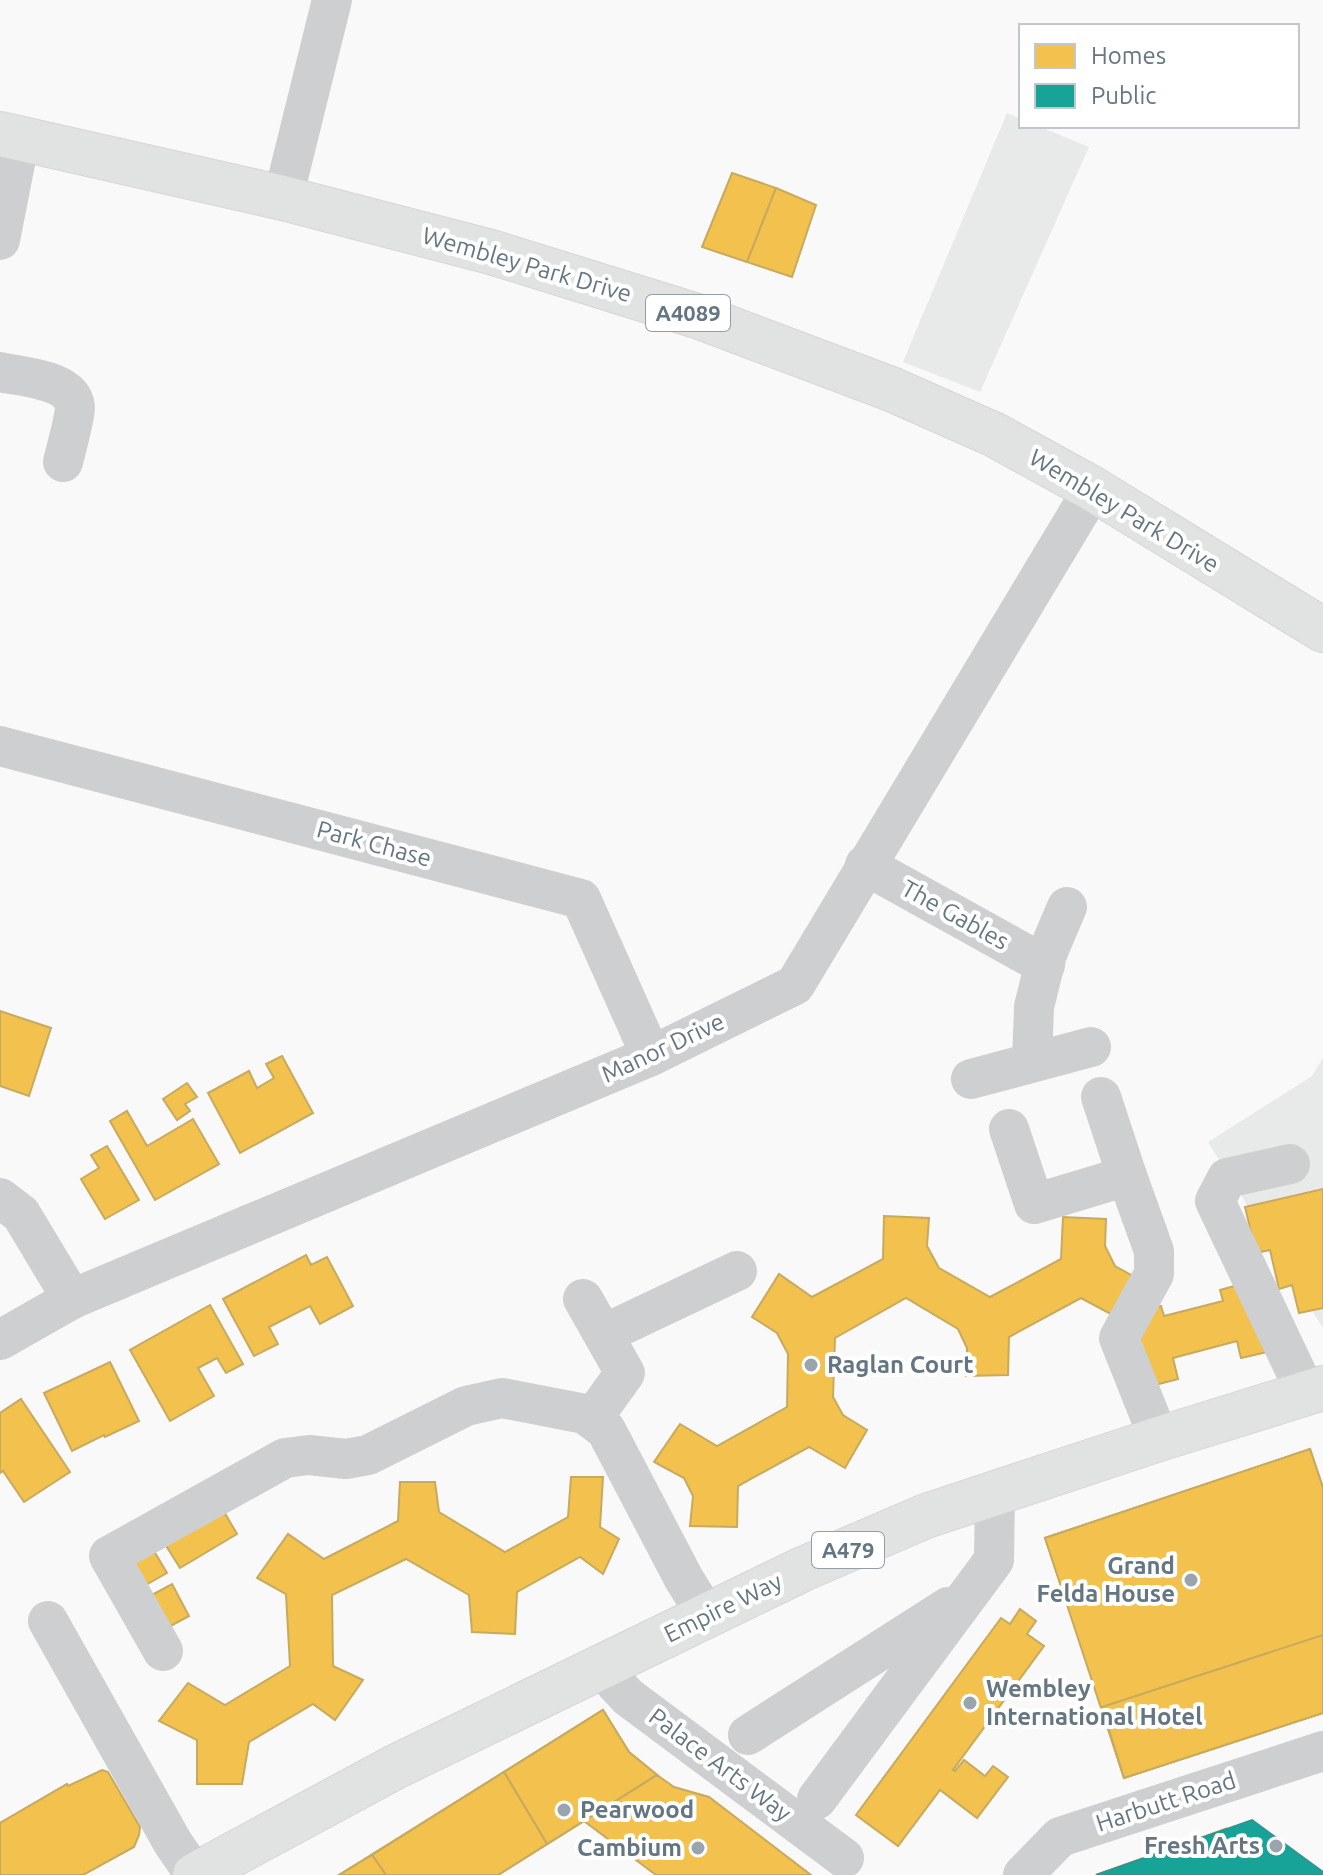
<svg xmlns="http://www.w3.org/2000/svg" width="1323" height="1875" viewBox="0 0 1323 1875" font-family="Ubuntu,sans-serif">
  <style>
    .built { fill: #e8e9e9 }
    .homes { fill: #f2c14e; stroke: #c8aa5e; stroke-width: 2 }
    .public { fill: #17a398; stroke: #2e9692; stroke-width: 2 }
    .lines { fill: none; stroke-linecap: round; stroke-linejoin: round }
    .major-casing { stroke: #d5d6d7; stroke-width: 46 }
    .minor { stroke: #cecfd0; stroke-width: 40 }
    .major { stroke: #e1e2e2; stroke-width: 44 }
    .poi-dot { fill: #99a4ac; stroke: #fff; stroke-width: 3 }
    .labels { text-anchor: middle; stroke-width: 8; stroke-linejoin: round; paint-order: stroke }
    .shield { fill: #fff; stroke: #939fa8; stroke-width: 2 }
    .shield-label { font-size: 22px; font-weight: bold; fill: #657683 }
    .street-label { font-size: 24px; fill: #657683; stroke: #fff }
    .poi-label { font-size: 24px; font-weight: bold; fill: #657683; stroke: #fff; text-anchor: start }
  </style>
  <rect width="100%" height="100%" fill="#f9f9f9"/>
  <g class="built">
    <path d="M 1007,113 L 1021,119 L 1021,126 L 1038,126 L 1089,147 L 980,392 L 903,362 Z"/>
    <path d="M 1323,1058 L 1323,1328 L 1208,1142 L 1312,1076 Z"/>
  </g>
  <g class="homes">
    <path d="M 732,173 L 776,188 L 747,262 L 702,247 Z"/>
    <path d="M 776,188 L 816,205 L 792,277 L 747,262 Z"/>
    <path d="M 0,1011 L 51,1028 L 29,1096 L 0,1086 Z"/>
    <path d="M 282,1056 L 313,1113 L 240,1153 L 208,1093 L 249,1071 L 257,1088 L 274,1078 L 266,1064 Z"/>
    <path d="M 187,1083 L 197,1097 L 185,1104 L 190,1111 L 177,1120 L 163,1099 Z"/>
    <path d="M 127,1111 L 147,1146 L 193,1119 L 219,1164 L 155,1200 L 110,1121 Z"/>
    <path d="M 107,1146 L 139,1200 L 105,1219 L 81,1179 L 99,1168 L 91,1155 Z"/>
    <path d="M 1323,1189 L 1323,1308 L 1299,1313 L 1292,1285 L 1279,1289 L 1270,1250 L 1256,1253 L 1245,1207 Z"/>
    <path d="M 884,1216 L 929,1218 L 927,1246 L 939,1268 L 990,1297 L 1061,1259 L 1063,1217 L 1106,1219 L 1105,1246 L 1115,1266 L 1140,1280 L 1118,1318 L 1081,1298 L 1009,1337 L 1008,1375 L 966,1376 L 967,1348 L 958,1329 L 906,1298 L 835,1338 L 833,1397 L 843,1415 L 867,1430 L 845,1468 L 809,1447 L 738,1486 L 737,1527 L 690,1526 L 693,1496 L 684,1478 L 654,1462 L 680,1424 L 717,1446 L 787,1407 L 788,1354 L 777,1333 L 752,1317 L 779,1274 L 812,1297 L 883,1259 Z"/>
    <path d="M 306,1255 L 311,1265 L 327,1257 L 353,1306 L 320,1324 L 310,1306 L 269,1327 L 278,1344 L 254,1356 L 223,1299 Z"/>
    <path d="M 1249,1282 L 1267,1352 L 1241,1358 L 1237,1341 L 1173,1358 L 1178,1379 L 1155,1385 L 1135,1333 L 1136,1313 L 1161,1306 L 1164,1316 L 1223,1301 L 1220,1290 Z"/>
    <path d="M 210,1305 L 243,1364 L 226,1373 L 217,1358 L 198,1368 L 214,1396 L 170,1421 L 130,1350 Z"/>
    <path d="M 110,1362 L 139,1421 L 105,1437 L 104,1435 L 72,1451 L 44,1393 Z"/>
    <path d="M 21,1399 L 70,1472 L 24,1502 L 3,1471 L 0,1473 L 0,1413 Z"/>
    <path d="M 1310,1449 L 1323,1488 L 1323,1538 L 1073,1621 L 1045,1538 Z"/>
    <path d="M 1310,1449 L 1323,1488 L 1323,1713 L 1124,1778 L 1045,1538 Z"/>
    <path d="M 571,1477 L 603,1477 L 600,1527 L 619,1539 L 603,1574 L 580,1557 L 517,1592 L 515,1634 L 472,1632 L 469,1595 L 406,1559 L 332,1595 L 333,1666 L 363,1680 L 335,1720 L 313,1704 L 249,1742 L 242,1784 L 197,1784 L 197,1740 L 159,1721 L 188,1683 L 225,1705 L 290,1666 L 286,1594 L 257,1578 L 288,1534 L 324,1559 L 398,1521 L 400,1482 L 435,1482 L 439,1512 L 505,1552 L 568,1517 Z"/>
    <path d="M 223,1510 L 237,1534 L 180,1568 L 165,1544 Z"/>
    <path d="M 148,1541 L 167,1573 L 144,1586 L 125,1554 Z"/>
    <path d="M 172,1584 L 189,1616 L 167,1628 L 150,1596 Z"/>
    <path d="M 1020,1609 L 1036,1621 L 1027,1634 L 1044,1646 L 953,1770 L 955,1771 L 964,1760 L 985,1776 L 993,1766 L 1008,1777 L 977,1818 L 940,1790 L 898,1846 L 856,1815 L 1001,1618 L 1010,1624 Z"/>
    <path d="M 1323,1635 L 1323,1713 L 1124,1778 L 1102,1707 Z"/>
    <path d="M 603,1710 L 629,1752 L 657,1775 L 498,1875 L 339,1875 Z"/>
    <path d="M 603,1710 L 629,1752 L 657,1775 L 547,1844 L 504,1772 Z"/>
    <path d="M 102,1770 L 108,1772 L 140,1827 L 139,1835 L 134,1847 L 83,1875 L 0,1875 L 0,1823 L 67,1784 L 68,1786 Z"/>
    <path d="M 504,1772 L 547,1844 L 498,1875 L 386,1875 L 372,1855 Z"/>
    <path d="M 657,1775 L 674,1787 L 709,1797 L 811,1875 L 656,1875 L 584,1821 Z"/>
    <path d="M 1225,1829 L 1191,1875 L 1096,1875 Z"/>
    <path d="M 372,1855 L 386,1875 L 339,1875 Z"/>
  </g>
  <path class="public" d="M 1252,1820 L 1323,1872 L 1323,1875 L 1096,1875 Z"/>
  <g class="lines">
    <defs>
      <g id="major">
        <path d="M 0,134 L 283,198 L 491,252 L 697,316 L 891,389 L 995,435 L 1093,489 L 1323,630"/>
        <path d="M 195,1875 L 395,1767 L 803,1569 L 926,1516 L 1159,1439 L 1323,1388"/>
      </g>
    </defs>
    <use href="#major" class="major-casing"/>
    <g class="minor">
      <path d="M 283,198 L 332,0"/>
      <path d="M 0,240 L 20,138"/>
      <path d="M 0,372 C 22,377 72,379 75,407 C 75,417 66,450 63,462"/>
      <path d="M 0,746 L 581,899 L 651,1056"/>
      <path d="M 865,865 L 1045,965"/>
      <path d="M 1032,1062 L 1034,1007 L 1047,954 L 1067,907"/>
      <path d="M 971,1079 L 1091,1047"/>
      <path d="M 1101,1097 L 1127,1176"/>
      <path d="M 1009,1129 L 1034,1204 L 1127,1176 L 1154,1251 L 1154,1274 L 1119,1338 L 1159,1439"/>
      <path d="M 1290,1164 L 1227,1178 L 1215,1201 L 1306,1393"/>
      <path d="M 0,1198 L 21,1214 L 72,1299"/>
      <path d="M 583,1299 L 625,1373 L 592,1419"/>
      <path d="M 604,1334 L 737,1271"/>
      <path d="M 0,1340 L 72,1299 L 651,1056 L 795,985 L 1093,489"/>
      <path d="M 48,1621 L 173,1843 L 195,1875"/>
      <path d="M 163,1651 L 109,1556 L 285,1458 L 309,1455 L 346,1459 L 368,1455 L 466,1406 L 502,1398 L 585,1414 L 606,1430 L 684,1579 L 707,1616"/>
      <path d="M 609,1663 L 615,1683 L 628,1697 L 844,1858"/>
      <path d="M 748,1735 L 948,1607"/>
      <path d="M 817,1799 L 994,1560 L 995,1493"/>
      <path d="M 1023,1875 L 1060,1837 L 1323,1751"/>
    </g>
    <use href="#major" class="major"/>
  </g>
  <g class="poi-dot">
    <circle cx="811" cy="1365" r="8"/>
    <circle cx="1191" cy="1580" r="8"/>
    <circle cx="970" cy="1703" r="8"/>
    <circle cx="564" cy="1810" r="8"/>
    <circle cx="1276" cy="1846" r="8"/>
    <circle cx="698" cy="1848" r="8"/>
  </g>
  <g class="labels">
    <g class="shield">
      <rect x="646" y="295" width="84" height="36" rx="6"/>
      <rect x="812" y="1532" width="72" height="36" rx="6"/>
    </g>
    <g class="shield-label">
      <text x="688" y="321">A4089</text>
      <text x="848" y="1558">A479</text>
    </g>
    <g class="street-label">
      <text transform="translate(527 265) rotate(16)" y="8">Wembley Park Drive</text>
      <text transform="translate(1124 511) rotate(31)" y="8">Wembley Park Drive</text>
      <text transform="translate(374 844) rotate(15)" y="8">Park Chase</text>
      <text transform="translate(955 915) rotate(29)" y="8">The Gables</text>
      <text transform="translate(663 1048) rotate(-25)" y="8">Manor Drive</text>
      <text transform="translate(723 1608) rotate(-26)" y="8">Empire Way</text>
      <text transform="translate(720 1765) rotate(37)" y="8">Palace Arts Way</text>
      <text transform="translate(1166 1802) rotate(-18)" y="8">Harbutt Road</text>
    </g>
    <g class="poi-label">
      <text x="827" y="1373">Raglan Court</text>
      <text x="1175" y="1574" text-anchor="end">Grand<tspan x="1175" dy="28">Felda House</tspan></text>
      <text x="986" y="1697">Wembley<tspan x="986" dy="28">International Hotel</tspan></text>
      <text x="580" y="1818">Pearwood</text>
      <text x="1260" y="1854" text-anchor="end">Fresh Arts</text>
      <text x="682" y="1856" text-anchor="end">Cambium</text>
    </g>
  </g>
  <rect x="1019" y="24" width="280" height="104" fill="#ffffff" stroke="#c1c8cd" stroke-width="2"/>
  <rect x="1035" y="44" width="40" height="24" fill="#f2c14e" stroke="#c1c8cd" stroke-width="2"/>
  <text x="1091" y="64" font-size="24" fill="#657683">Homes</text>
  <rect x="1035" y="84" width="40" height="24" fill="#17a398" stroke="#c1c8cd" stroke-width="2"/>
  <text x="1091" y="104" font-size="24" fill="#657683">Public</text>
</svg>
